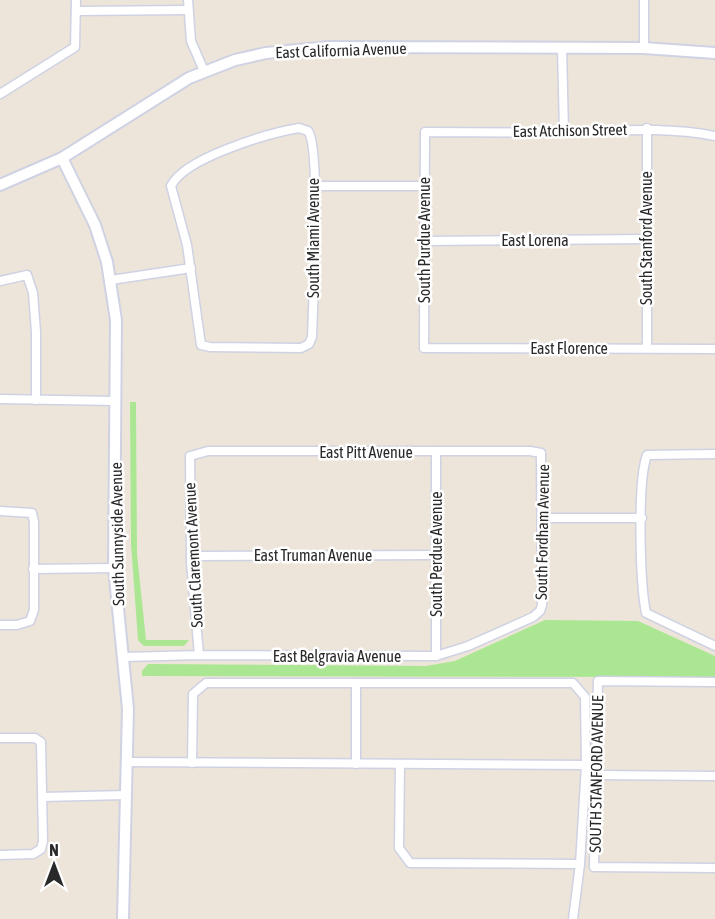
<svg xmlns="http://www.w3.org/2000/svg" width="715" height="919" viewBox="0 0 715 919" font-family="'Asap Condensed',sans-serif">
  <style>
    .green { fill: #abe792 }
    .lines { fill: none; stroke-linecap: round; stroke-linejoin: round }
    .minor-casing { stroke: #cfd2e3; stroke-width: 11 }
    .tertiary-casing { stroke: #cfd2e3; stroke-width: 14 }
    .minor { stroke: #fff; stroke-width: 8 }
    .tertiary { stroke: #fff; stroke-width: 10 }
    .labels { text-anchor: middle; stroke-width: 5; stroke-linejoin: round; paint-order: stroke }
    .street-label { font-size: 16px; fill: #292929; stroke: #fff }
  </style>
  <rect width="100%" height="100%" fill="#ede5da"/>
  <g class="green">
    <path d="M 130,402 L 136,402 L 137,554 L 146,640 L 189,640 L 184,646 L 144,646 L 138,640 L 131,544 Z"/>
    <path d="M 545,620 L 638,621 L 715,656 L 715,677 L 142,676 L 142,671 L 148,664 L 426,666 L 455,661 Z"/>
  </g>
  <g class="lines">
    <defs>
      <g id="minor">
        <path d="M 188,0 L 191,41 L 204,71"/>
        <path d="M 76,11 L 188,10"/>
        <path d="M 562,48 L 564,132"/>
        <path d="M 644,48 L 644,0"/>
        <path d="M 0,94 L 75,47 L 76,0"/>
        <path d="M 299,128 L 308,131 C 321,147 313,307 312,337 L 309,344 L 301,348 L 210,347 L 201,345 L 187,245 L 171,186 C 184,158 269,133 299,128 Z"/>
        <path d="M 647,128 L 647,348"/>
        <path d="M 715,136 C 662,126 617,131 564,132 C 517,133 471,132 425,132 L 424,348 L 715,349"/>
        <path d="M 315,186 L 424,186"/>
        <path d="M 424,241 L 645,239"/>
        <path d="M 111,280 L 191,268"/>
        <path d="M 0,281 L 27,275 L 33,293 L 36,332 L 36,400"/>
        <path d="M 0,399 L 115,401"/>
        <path d="M 436,451 L 436,656"/>
        <path d="M 715,454 L 647,455 C 637,482 640,583 646,613 L 715,646"/>
        <path d="M 0,511 L 32,513 L 34,522 L 34,610 L 30,621 L 17,625 L 0,625"/>
        <path d="M 542,518 L 642,518"/>
        <path d="M 191,556 L 436,555"/>
        <path d="M 33,569 L 114,568"/>
        <path d="M 124,657 L 199,655 L 436,656 L 468,646 L 533,617 L 540,611 L 542,605 L 541,453 L 530,451 L 208,451 L 190,456 L 191,562 L 199,655"/>
        <path d="M 715,682 L 598,681 L 594,867 L 715,868"/>
        <path d="M 356,683 L 356,764"/>
        <path d="M 0,738 L 35,738 L 41,742 L 43,841 L 41,849 L 33,854 L 0,855"/>
        <path d="M 127,762 L 586,765"/>
        <path d="M 192,763 L 193,694 L 206,683 L 573,683 L 585,697 L 586,765 L 580,864 L 573,919"/>
        <path d="M 400,764 L 399,848 L 410,863 L 580,864"/>
        <path d="M 596,775 L 715,776"/>
        <path d="M 43,797 L 126,795"/>
      </g>
      <g id="tertiary">
        <path d="M 62,158 L 95,225 L 107,262 L 116,320 L 114,568 L 128,709 L 123,919"/>
        <path d="M 0,185 L 62,158 L 189,78 L 235,60 L 266,53 L 329,47 L 644,48 L 715,53"/>
      </g>
    </defs>
    <use href="#minor" class="minor-casing"/>
    <use href="#tertiary" class="tertiary-casing"/>
    <use href="#minor" class="minor"/>
    <use href="#tertiary" class="tertiary"/>
  </g>
  <g class="labels">
    <g class="street-label">
      <text transform="translate(341 50) rotate(-2)" y="6">East California Avenue</text>
      <text transform="translate(570 130) rotate(-1)" y="6">East Atchison Street</text>
      <text transform="translate(313 238) rotate(-90)" y="6">South Miami Avenue</text>
      <text transform="translate(646 238) rotate(-90)" y="6">South Stanford Avenue</text>
      <text transform="translate(424 240) rotate(-90)" y="6">South Purdue Avenue</text>
      <text x="535" y="246">East Lorena</text>
      <text x="569" y="354">East Florence</text>
      <text x="366" y="458">East Pitt Avenue</text>
      <text transform="translate(542 532) rotate(-89)" y="6">South Fordham Avenue</text>
      <text transform="translate(117 534) rotate(-91)" y="6">South Sunnyside Avenue</text>
      <text transform="translate(436 554) rotate(-90)" y="6">South Perdue Avenue</text>
      <text transform="translate(193 555) rotate(-93)" y="6">South Claremont Avenue</text>
      <text x="313" y="561">East Truman Avenue</text>
      <text x="337" y="662">East Belgravia Avenue</text>
      <text transform="translate(596 774) rotate(-89)" y="6">SOUTH STANFORD AVENUE</text>
    </g>
  </g>
  <g transform="translate(54 865)" stroke="#ffffff" stroke-width="4.5" paint-order="stroke">
  <path d="M0-4.5L10 22L0 15L-10 22Z" fill="#292929"/>
  <text y="-9" font-size="16" font-weight="bold" text-anchor="middle" fill="#292929">N</text>
  </g>
</svg>
